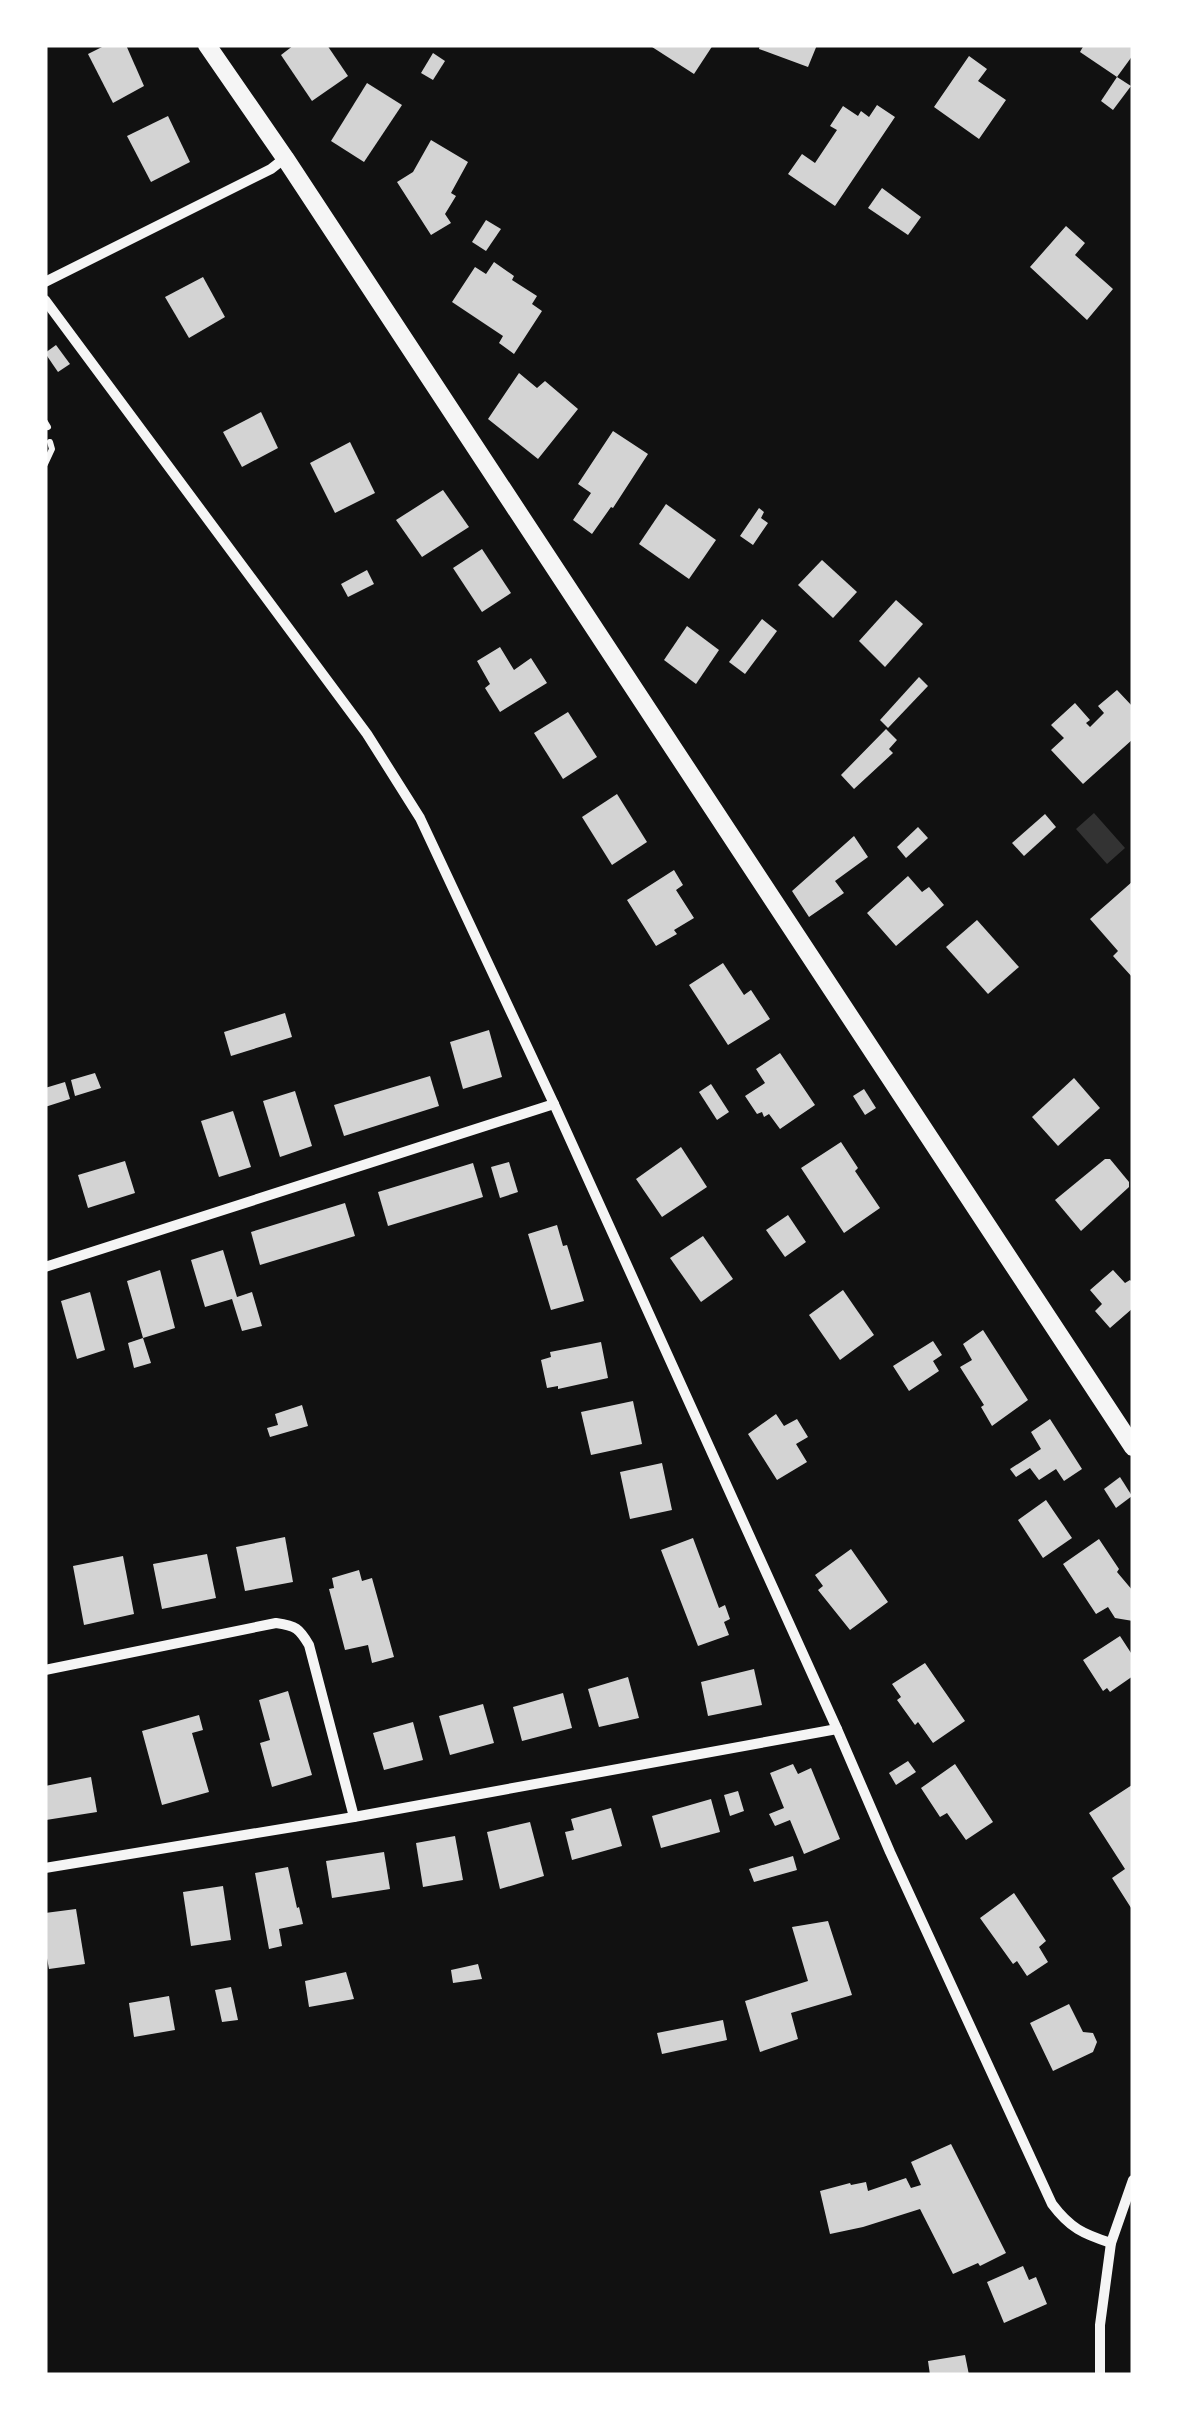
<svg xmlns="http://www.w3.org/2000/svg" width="1178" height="2420" viewBox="0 0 1178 2420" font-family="'DM Sans',sans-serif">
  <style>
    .water { fill: #333 }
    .building { fill: #d3d3d3 }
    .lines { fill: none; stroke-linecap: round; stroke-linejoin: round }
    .path { stroke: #f5f5f5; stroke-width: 6 }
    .service { stroke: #f5f5f5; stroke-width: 6 }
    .minor { stroke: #f5f5f5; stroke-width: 10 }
    .tertiary { stroke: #f5f5f5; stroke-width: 18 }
  </style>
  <rect width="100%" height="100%" fill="#111"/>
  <path class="water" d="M 1094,813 L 1125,848 L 1107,864 L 1076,829 Z"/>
  <g class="building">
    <path d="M 106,45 L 126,45 L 144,86 L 113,103 L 88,54 Z"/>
    <path d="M 294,45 L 327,45 L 348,76 L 312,101 L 281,55 Z"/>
    <path d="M 649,45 L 713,45 L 694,74 Z"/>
    <path d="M 760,45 L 817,45 L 808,67 L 759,49 Z"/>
    <path d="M 1084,45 L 1133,45 L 1133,55 L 1117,77 L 1080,52 Z"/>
    <path d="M 433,53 L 445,61 L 433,80 L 421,73 Z"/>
    <path d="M 969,56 L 987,69 L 978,81 L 1006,100 L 979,139 L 934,107 Z"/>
    <path d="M 1117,77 L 1131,86 L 1113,110 L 1101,101 Z"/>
    <path d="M 367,83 L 402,105 L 364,162 L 331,141 Z"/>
    <path d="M 877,105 L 895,117 L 835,206 L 788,174 L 802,154 L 815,163 L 837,130 L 830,126 L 843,106 L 858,116 L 861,111 L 869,117 Z"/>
    <path d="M 168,116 L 190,162 L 151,182 L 127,136 Z"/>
    <path d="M 431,140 L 468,162 L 451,193 L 456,196 L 445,214 L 451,223 L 431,235 L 397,182 L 413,172 Z"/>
    <path d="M 882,188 L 921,217 L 908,235 L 868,208 Z"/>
    <path d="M 486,220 L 501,229 L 486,251 L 472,242 Z"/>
    <path d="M 1066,226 L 1085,243 L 1075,255 L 1113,289 L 1087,320 L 1030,267 Z"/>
    <path d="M 494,262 L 514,276 L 512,280 L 537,296 L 532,304 L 542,311 L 514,354 L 499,343 L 503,336 L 452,302 L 475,267 L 486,274 Z"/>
    <path d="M 203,277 L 225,317 L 189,338 L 165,297 Z"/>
    <path d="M 56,345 L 70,364 L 58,372 L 45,353 Z"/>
    <path d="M 519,373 L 537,388 L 545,381 L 578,409 L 538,459 L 488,419 Z"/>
    <path d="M 261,412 L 278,448 L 242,467 L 223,432 Z"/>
    <path d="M 613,431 L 648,454 L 613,508 L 611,507 L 592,534 L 573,520 L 591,493 L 578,484 Z"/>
    <path d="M 350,442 L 375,493 L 335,513 L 310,463 Z"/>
    <path d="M 443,490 L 469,527 L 422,557 L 396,520 Z"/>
    <path d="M 666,504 L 716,540 L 689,579 L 639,544 Z"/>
    <path d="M 759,508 L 764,512 L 761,518 L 768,523 L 753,545 L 740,536 Z"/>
    <path d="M 482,549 L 511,593 L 482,612 L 453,568 Z"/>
    <path d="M 822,560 L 857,592 L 833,618 L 798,585 Z"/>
    <path d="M 367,570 L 374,584 L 348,597 L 341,584 Z"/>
    <path d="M 896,600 L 923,624 L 885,667 L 859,641 Z"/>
    <path d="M 762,619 L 777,631 L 745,674 L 729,662 Z"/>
    <path d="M 687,626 L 719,650 L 696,684 L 664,660 Z"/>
    <path d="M 500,647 L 514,670 L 531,658 L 547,683 L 500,712 L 485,688 L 490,684 L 477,661 Z"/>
    <path d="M 919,677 L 928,686 L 888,728 L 880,720 Z"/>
    <path d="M 1117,690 L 1133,707 L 1133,739 L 1083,784 L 1051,750 L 1064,738 L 1051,725 L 1075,703 L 1090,720 L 1086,723 L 1090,727 L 1104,713 L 1098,706 Z"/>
    <path d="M 568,712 L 597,757 L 563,779 L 534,733 Z"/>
    <path d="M 886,729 L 897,740 L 889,749 L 893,753 L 854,789 L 841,775 Z"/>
    <path d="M 617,794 L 647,842 L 612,865 L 582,817 Z"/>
    <path d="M 1045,814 L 1056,827 L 1024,856 L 1012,843 Z"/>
    <path d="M 918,827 L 928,838 L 906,858 L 897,847 Z"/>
    <path d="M 854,836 L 868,857 L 835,881 L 844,893 L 809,917 L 792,891 Z"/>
    <path d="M 674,870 L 683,885 L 676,890 L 694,918 L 674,930 L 677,934 L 656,946 L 627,900 Z"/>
    <path d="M 908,876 L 922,892 L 929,887 L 944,905 L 896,946 L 867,913 Z"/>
    <path d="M 1133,881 L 1133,978 L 1113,956 L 1118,951 L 1090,919 Z"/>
    <path d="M 977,920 L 1019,967 L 988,994 L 946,947 Z"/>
    <path d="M 723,963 L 744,995 L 751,990 L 770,1019 L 728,1045 L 689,985 Z"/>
    <path d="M 285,1013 L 292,1037 L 231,1056 L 224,1032 Z"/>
    <path d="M 489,1030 L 502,1077 L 463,1089 L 450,1042 Z"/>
    <path d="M 780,1053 L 815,1105 L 780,1129 L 769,1114 L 764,1117 L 762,1112 L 757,1114 L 745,1096 L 765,1083 L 756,1069 Z"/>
    <path d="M 95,1073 L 101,1088 L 75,1096 L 71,1080 Z"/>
    <path d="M 430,1076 L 439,1106 L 344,1136 L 334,1105 Z"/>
    <path d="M 1074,1078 L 1100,1108 L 1058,1146 L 1032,1117 Z"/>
    <path d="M 65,1082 L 70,1099 L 45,1107 L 45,1088 Z"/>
    <path d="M 711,1084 L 729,1112 L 717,1120 L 699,1092 Z"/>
    <path d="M 864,1089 L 876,1108 L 865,1115 L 853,1096 Z"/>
    <path d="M 295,1091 L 312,1146 L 280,1157 L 263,1101 Z"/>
    <path d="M 233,1111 L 251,1167 L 219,1177 L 201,1121 Z"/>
    <path d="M 841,1142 L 858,1168 L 855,1171 L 880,1208 L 844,1233 L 801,1168 Z"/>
    <path d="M 681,1147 L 707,1187 L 662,1217 L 636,1179 Z"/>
    <path d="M 1105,1159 L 1110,1159 L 1129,1182 L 1129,1187 L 1081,1231 L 1055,1200 Z"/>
    <path d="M 125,1161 L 135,1193 L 88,1208 L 78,1175 Z"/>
    <path d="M 509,1162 L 518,1192 L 500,1198 L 491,1167 Z"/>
    <path d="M 473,1163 L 483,1197 L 388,1226 L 378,1192 Z"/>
    <path d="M 345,1203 L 355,1236 L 260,1265 L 251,1232 Z"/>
    <path d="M 788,1215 L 806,1242 L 785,1257 L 766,1230 Z"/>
    <path d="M 557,1225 L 563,1246 L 567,1245 L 584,1301 L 551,1310 L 528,1234 Z"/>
    <path d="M 703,1236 L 733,1279 L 701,1302 L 670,1258 Z"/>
    <path d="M 223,1250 L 237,1297 L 252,1292 L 262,1326 L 242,1331 L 232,1299 L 205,1307 L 191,1260 Z"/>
    <path d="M 160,1270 L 175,1328 L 143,1338 L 151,1363 L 134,1368 L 128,1343 L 143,1338 L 127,1281 Z"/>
    <path d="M 1113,1270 L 1125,1283 L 1130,1280 L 1133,1283 L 1133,1308 L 1110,1328 L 1095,1311 L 1102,1304 L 1090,1290 Z"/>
    <path d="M 843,1290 L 874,1335 L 840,1360 L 809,1315 Z"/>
    <path d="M 90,1292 L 105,1350 L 77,1359 L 61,1301 Z"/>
    <path d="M 983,1330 L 1028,1400 L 992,1426 L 981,1407 L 984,1405 L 960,1367 L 972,1360 L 963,1344 Z"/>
    <path d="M 933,1341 L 942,1355 L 933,1361 L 939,1371 L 909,1391 L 893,1366 Z"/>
    <path d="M 601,1342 L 608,1378 L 558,1389 L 558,1386 L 547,1388 L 541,1360 L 551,1357 L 550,1352 Z"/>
    <path d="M 633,1401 L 642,1444 L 591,1455 L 581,1412 Z"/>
    <path d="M 302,1405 L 308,1426 L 270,1437 L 267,1428 L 278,1425 L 275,1414 Z"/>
    <path d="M 776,1414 L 784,1426 L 797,1419 L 808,1437 L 796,1444 L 807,1462 L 777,1480 L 748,1434 Z"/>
    <path d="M 1050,1419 L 1082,1469 L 1064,1481 L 1056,1469 L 1039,1480 L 1030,1468 L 1016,1477 L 1010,1469 L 1041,1449 L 1031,1432 Z"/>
    <path d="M 662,1463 L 672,1510 L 630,1519 L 620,1472 Z"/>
    <path d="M 1120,1477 L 1132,1496 L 1116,1508 L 1104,1489 Z"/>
    <path d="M 1046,1500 L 1072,1538 L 1043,1558 L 1018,1520 Z"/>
    <path d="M 285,1537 L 293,1582 L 245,1591 L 236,1547 Z"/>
    <path d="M 693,1538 L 719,1608 L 725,1605 L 730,1619 L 724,1622 L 729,1635 L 698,1646 L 661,1550 Z"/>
    <path d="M 1099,1539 L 1119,1569 L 1117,1572 L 1133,1591 L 1133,1621 L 1115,1618 L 1108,1607 L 1096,1614 L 1063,1564 Z"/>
    <path d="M 851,1549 L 888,1602 L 850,1630 L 818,1590 L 823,1586 L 815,1575 Z"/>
    <path d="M 207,1554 L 216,1598 L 162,1609 L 153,1564 Z"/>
    <path d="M 123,1556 L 134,1614 L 84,1625 L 73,1566 Z"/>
    <path d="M 359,1570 L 362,1581 L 372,1578 L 394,1657 L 372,1663 L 368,1645 L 345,1650 L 329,1589 L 334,1588 L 332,1578 Z"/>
    <path d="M 1120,1636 L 1133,1656 L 1133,1676 L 1110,1692 L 1107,1688 L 1103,1691 L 1083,1660 Z"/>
    <path d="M 925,1663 L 965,1721 L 933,1743 L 918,1722 L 915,1725 L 897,1700 L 901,1697 L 892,1684 Z"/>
    <path d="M 754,1669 L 762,1705 L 708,1716 L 701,1682 Z"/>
    <path d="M 628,1677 L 639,1718 L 599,1727 L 588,1689 Z"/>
    <path d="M 288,1691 L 312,1775 L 272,1787 L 260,1743 L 270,1740 L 259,1700 Z"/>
    <path d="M 563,1693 L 572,1728 L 522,1741 L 513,1707 Z"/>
    <path d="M 483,1704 L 494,1743 L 450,1755 L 439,1716 Z"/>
    <path d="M 199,1715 L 203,1730 L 192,1733 L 209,1792 L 162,1805 L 142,1731 Z"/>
    <path d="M 413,1722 L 423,1760 L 384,1770 L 373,1733 Z"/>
    <path d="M 908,1761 L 916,1772 L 896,1785 L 889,1773 Z"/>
    <path d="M 793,1764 L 798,1774 L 811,1768 L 840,1839 L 804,1854 L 790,1820 L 775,1826 L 769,1814 L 784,1808 L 770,1773 Z"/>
    <path d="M 955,1764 L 993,1822 L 966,1840 L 947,1813 L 940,1817 L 921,1788 Z"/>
    <path d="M 91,1777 L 97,1812 L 46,1820 L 45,1786 Z"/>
    <path d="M 1132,1785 L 1133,1787 L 1133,1911 L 1112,1878 L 1125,1869 L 1089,1813 Z"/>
    <path d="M 738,1791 L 744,1811 L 730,1816 L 724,1795 Z"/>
    <path d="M 711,1799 L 720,1832 L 661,1848 L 652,1816 Z"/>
    <path d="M 611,1808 L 622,1846 L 572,1860 L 565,1832 L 574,1830 L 571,1819 Z"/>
    <path d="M 530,1822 L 544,1876 L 500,1889 L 487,1832 Z"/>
    <path d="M 455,1836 L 463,1880 L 423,1887 L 416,1843 Z"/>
    <path d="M 384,1852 L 390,1889 L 332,1898 L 326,1861 Z"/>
    <path d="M 793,1856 L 797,1870 L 754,1882 L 749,1869 Z"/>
    <path d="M 288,1867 L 297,1908 L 299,1907 L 303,1924 L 279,1929 L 282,1946 L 269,1949 L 255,1873 Z"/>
    <path d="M 223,1886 L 231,1940 L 191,1946 L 183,1892 Z"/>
    <path d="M 1014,1893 L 1046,1941 L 1039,1947 L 1048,1962 L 1027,1976 L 1017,1961 L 1013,1964 L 980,1918 Z"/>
    <path d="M 76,1909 L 85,1964 L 49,1969 L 45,1948 L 45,1913 Z"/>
    <path d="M 828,1921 L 852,1995 L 791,2013 L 798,2039 L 760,2052 L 745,2001 L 808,1981 L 792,1927 Z"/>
    <path d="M 478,1964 L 482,1979 L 453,1983 L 451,1970 Z"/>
    <path d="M 346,1972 L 354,1999 L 309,2007 L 305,1981 Z"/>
    <path d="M 231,1987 L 238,2020 L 222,2022 L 215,1990 Z"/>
    <path d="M 169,1996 L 175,2030 L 134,2037 L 129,2003 Z"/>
    <path d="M 1069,2004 L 1083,2032 L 1093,2033 L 1097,2042 L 1093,2052 L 1053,2071 L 1030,2023 Z"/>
    <path d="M 723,2020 L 727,2040 L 662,2054 L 657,2033 Z"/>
    <path d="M 951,2144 L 1006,2253 L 980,2266 L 978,2263 L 953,2274 L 920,2209 L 863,2227 L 830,2234 L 820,2191 L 850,2183 L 851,2185 L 866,2182 L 868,2191 L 906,2178 L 911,2188 L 921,2185 L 911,2162 Z"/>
    <path d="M 1023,2266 L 1029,2280 L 1036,2277 L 1047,2304 L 1004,2323 L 987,2282 Z"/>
    <path d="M 965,2355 L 969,2375 L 930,2375 L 928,2361 Z"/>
  </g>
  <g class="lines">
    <path class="path" d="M 45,464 L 52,449 L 50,442"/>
    <path class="service" d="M 45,422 L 48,427"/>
    <g class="minor">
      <path d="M 45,282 L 271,169 L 285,158"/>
      <path d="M 45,300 L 367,734 L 420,818 L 554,1104 L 837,1729 L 890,1852 L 1052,2204 C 1070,2228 1083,2234 1111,2243"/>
      <path d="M 45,1267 L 554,1104"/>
      <path d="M 45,1670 L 276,1623 C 296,1626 299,1628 309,1645 L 354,1817"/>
      <path d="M 45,1868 L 354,1817 L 837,1729"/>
      <path d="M 1100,2375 L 1100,2325 L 1111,2243 L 1133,2180"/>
    </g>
    <path class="tertiary" d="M 207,45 L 285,158 L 1133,1447"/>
  </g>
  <rect width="1178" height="2420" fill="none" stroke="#ffffff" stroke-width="95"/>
</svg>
